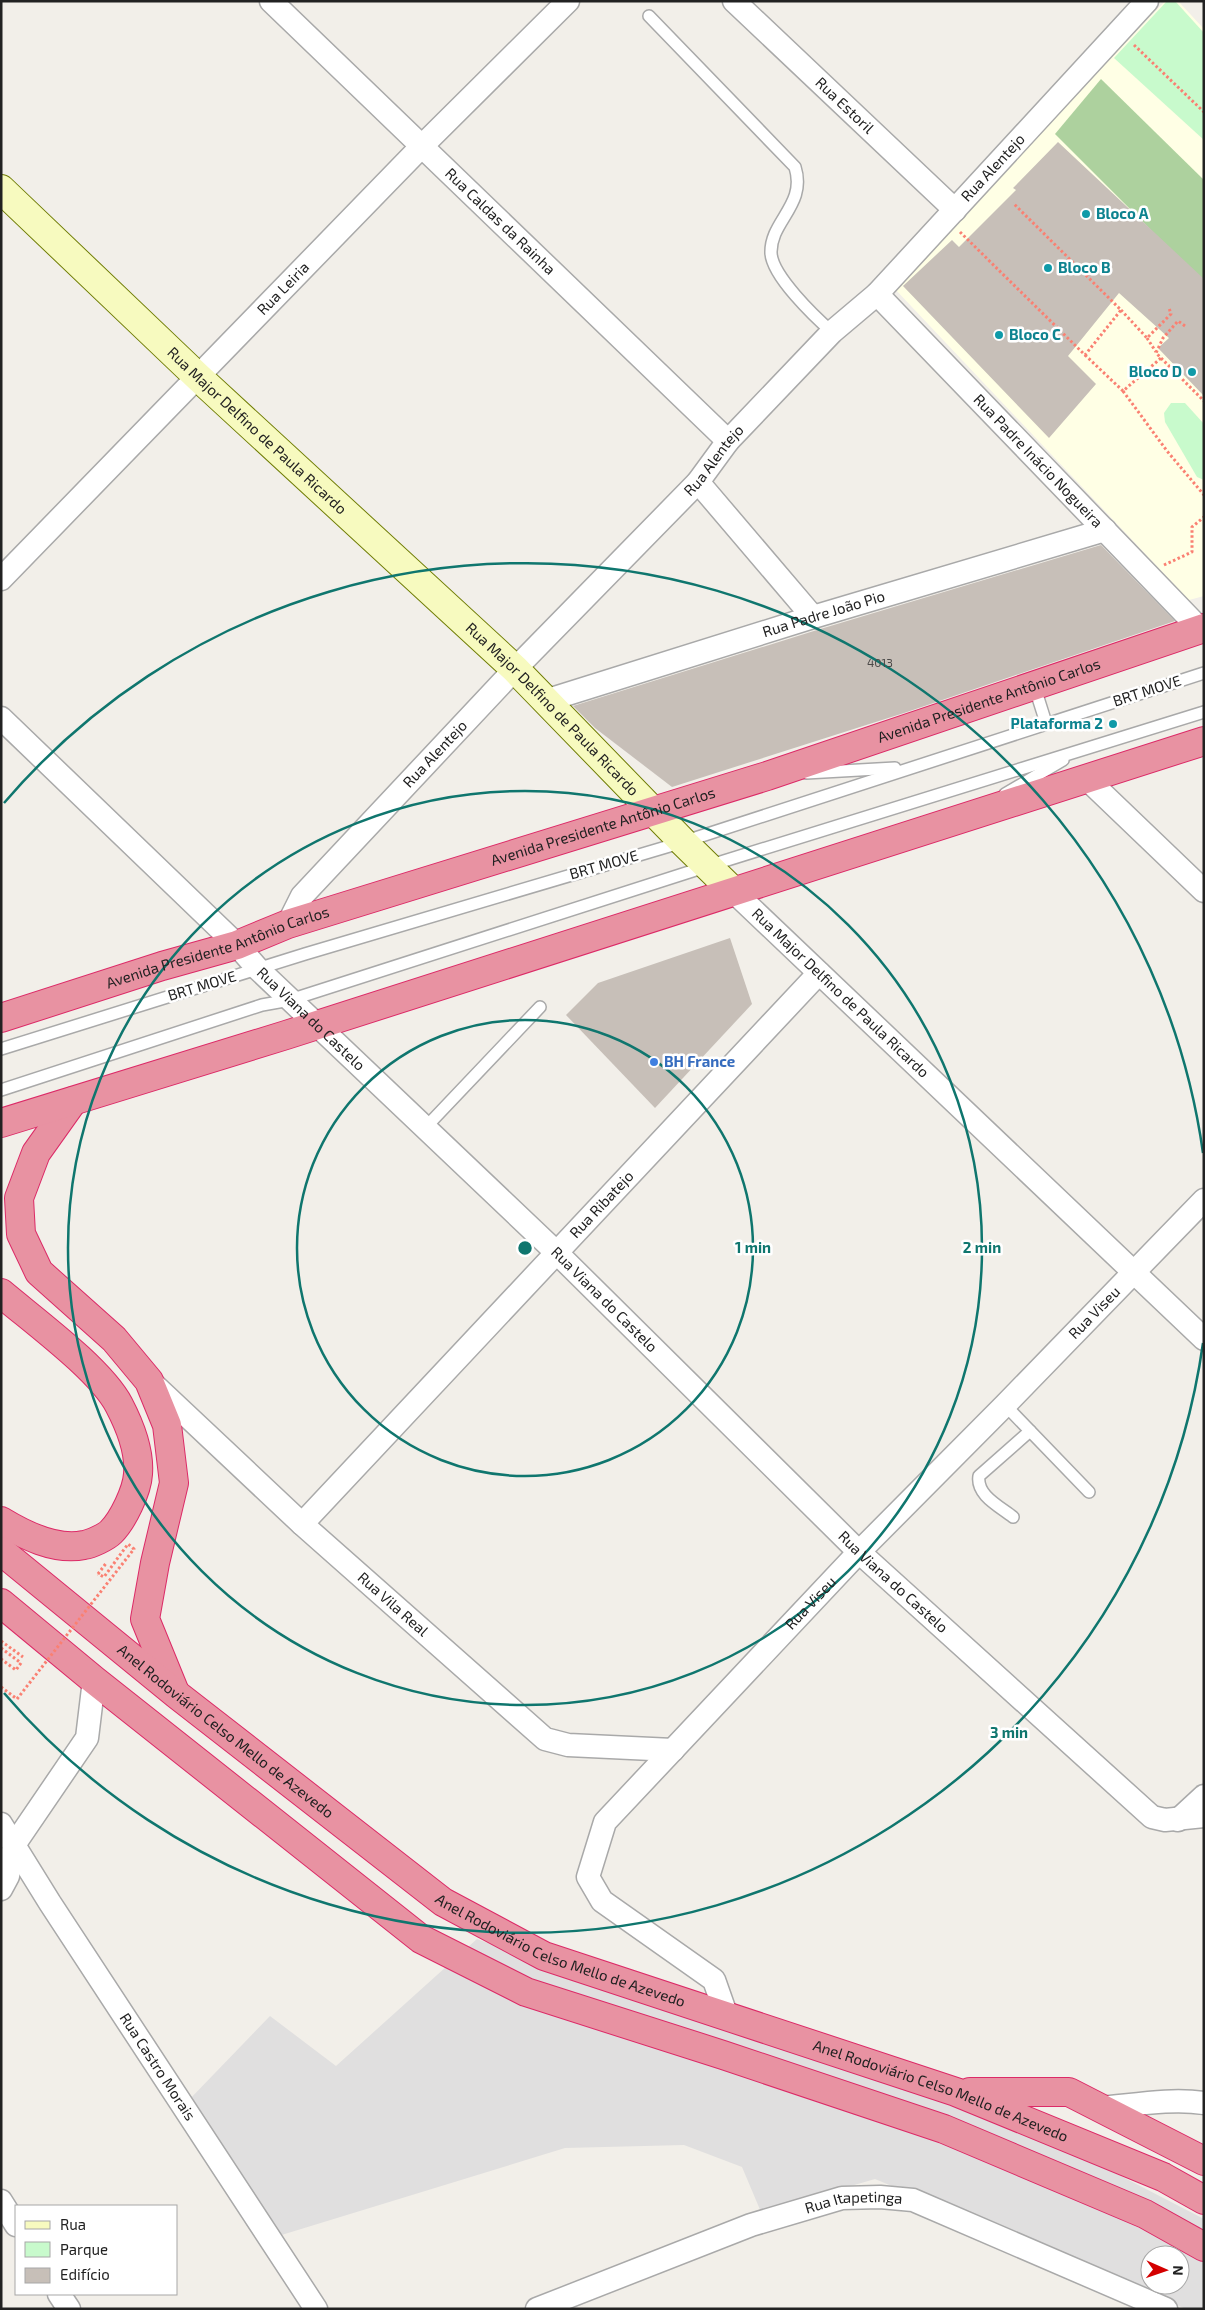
<svg xmlns="http://www.w3.org/2000/svg" width="1205" height="2310" viewBox="0 0 1205 2310" font-family="'Exo 2',sans-serif">
  <style>
    .residential { fill: #e0dfdf; fill-rule: evenodd }
    .education { fill: #ffffe5 }
    .forest { fill: #add19e }
    .park { fill: #c8facc }
    .building { fill: #c7bfb8 }
    .lines { fill: none; stroke-linecap: round; stroke-linejoin: round }
    .lane-casing { stroke: #a9a9a9; stroke-width: 14 }
    .street-casing { stroke: #a9a9a9; stroke-width: 25 }
    .secondary-casing { stroke: #707d05; stroke-width: 30 }
    .highway-casing { stroke: #dc2a67; stroke-width: 30 }
    .path { stroke: #fa8072; stroke-width: 3; stroke-dasharray: 2.5 2.5; stroke-linecap: butt }
    .lane { stroke: #fff; stroke-width: 11 }
    .street { stroke: #fff; stroke-width: 22 }
    .secondary { stroke: #f7fabf; stroke-width: 28 }
    .highway { stroke: #e892a2; stroke-width: 28 }
    .path-bridge { stroke: #fa8072; stroke-width: 3; stroke-dasharray: 2.5 2.5; stroke-linecap: butt }
    .ring { fill: none; stroke: #0f766e; stroke-width: 2.5 }
    .culture-dot { fill: #0f9aa8; stroke: #fff; stroke-width: 2 }
    .shop-dot { fill: #3f7fe0; stroke: #fff; stroke-width: 2 }
    .labels { text-anchor: middle; stroke-width: 5; stroke-linejoin: round; paint-order: stroke }
    .number-label { font-size: 12px; fill: #4b4948 }
    .street-label { font-size: 15px; fill: #222; stroke: #fff }
    .culture-label { font-size: 15px; font-weight: bold; fill: #0d838f; stroke: #fff; text-anchor: start }
    .shop-label { font-size: 15px; font-weight: bold; fill: #366cbe; stroke: #fff; text-anchor: start }
    .centre { fill: #0f766e; stroke: #fff; stroke-width: 2.5 }
    .ring-label { font-size: 15px; text-anchor: middle; font-weight: bold; fill: #0f766e; stroke: #fff; stroke-width: 5; stroke-linejoin: round; paint-order: stroke }
  </style>
  <rect width="100%" height="100%" fill="#f2efe9"/>
  <path class="residential" d="M 477,1939 L 702,2022 L 1026,2127 L 1204,2219 L 1204,2309 L 1186,2309 L 875,2179 L 761,2212 L 742,2167 L 684,2145 L 565,2148 L 275,2237 L 187,2102 L 270,2016 L 336,2066 ZM 1150,2255 L 1180,2255 L 1180,2285 L 1150,2285 Z"/>
  <path class="education" d="M 1165,1 L 1178,1 L 1204,29 L 1204,596 L 1189,600 L 894,288 Z"/>
  <path class="forest" d="M 1101,79 L 1204,180 L 1204,283 L 1055,134 Z"/>
  <g class="park">
    <path d="M 1167,1 L 1175,1 L 1204,33 L 1204,140 L 1114,58 Z"/>
    <path d="M 1171,403 L 1185,403 L 1204,424 L 1204,480 L 1197,477 L 1165,422 L 1164,413 Z"/>
  </g>
  <g class="building">
    <path d="M 1058,142 L 1204,279 L 1204,396 L 1158,348 L 1169,338 L 1119,293 L 1068,356 L 1096,384 L 1049,438 L 903,286 L 952,240 L 959,247 L 1016,190 L 1013,188 Z"/>
    <path d="M 1101,545 L 1175,621 L 904,713 L 672,787 L 595,728 L 573,706 L 817,630 Z"/>
    <path d="M 730,938 L 752,1004 L 655,1108 L 566,1015 L 598,983 Z"/>
  </g>
  <g class="lines">
    <defs>
      <g id="lane">
        <path d="M 649,16 L 795,167 C 807,205 770,221 771,253 C 772,276 815,317 832,332"/>
        <path d="M 1034,685 L 1046,723"/>
        <path d="M 806,773 L 895,768"/>
        <path d="M 1005,794 L 1063,760"/>
        <path d="M 1,1049 L 305,954 L 683,842 L 1204,673"/>
        <path d="M 1,1090 L 262,1005 L 290,1000 L 708,866 L 1204,712"/>
        <path d="M 426,1127 L 540,1007"/>
        <path d="M 1005,1405 L 1089,1492"/>
        <path d="M 1013,1517 C 999,1506 976,1495 979,1476 L 1030,1431"/>
      </g>
      <g id="street">
        <path id="s1" d="M 271,1 L 728,441"/>
        <path id="s2" d="M 734,1 L 955,210"/>
        <path id="s3" d="M 877,294 L 1200,629"/>
        <path d="M 698,482 L 813,617"/>
        <path id="s4" d="M 1,579 L 421,147 L 568,1"/>
        <path id="s5" d="M 545,701 L 813,617 L 1105,530"/>
        <path id="s6" d="M 1,718 L 237,945 L 258,969 L 557,1253 L 859,1552 L 1152,1817 L 1165,1820 L 1204,1816"/>
        <path d="M 1086,778 L 1204,891"/>
        <path id="s7" d="M 733,891 L 1204,1339"/>
        <path id="s8" d="M 288,924 L 302,896 L 515,669 L 698,482 L 728,441 L 832,332 L 877,294 L 1147,1"/>
        <path id="s9" d="M 150,1381 L 302,1524 L 545,1739 L 568,1745 L 673,1750"/>
        <path id="s10" d="M 302,1524 L 819,973"/>
        <path d="M 1178,1820 L 1204,1796"/>
        <path id="s11" d="M 1,1824 L 50,1903 L 316,2309"/>
        <path d="M 1,1889 L 8,1876 L 14,1845 L 87,1738 L 94,1680"/>
        <path id="s12" d="M 727,2017 L 714,1980 L 602,1901 L 588,1877 L 605,1822 L 859,1552 L 1005,1405 L 1204,1200"/>
        <path d="M 1100,2108 C 1134,2105 1171,2098 1204,2103"/>
        <path d="M 1,2201 L 16,2225"/>
        <path d="M 59,2294 L 69,2309"/>
        <path id="s13" d="M 537,2309 L 751,2225 L 842,2198 L 880,2197 L 913,2200 L 1166,2309"/>
      </g>
      <g id="secondary">
        <path id="s14" d="M 1,189 L 198,377 L 515,669 L 683,842 L 733,891"/>
      </g>
      <g id="highway">
        <path id="s15" d="M 1,1018 L 162,966 L 237,945 L 288,924 L 767,776 L 1204,628"/>
        <path d="M 73,1101 L 36,1153 L 19,1198 L 21,1234 L 39,1272 L 114,1339 L 149,1381 L 167,1425 L 174,1483 L 155,1563 L 145,1619 L 174,1690"/>
        <path d="M 1,1123 L 286,1035 L 1204,741"/>
        <path d="M 1,1293 C 34,1321 100,1369 119,1405 C 130,1426 140,1450 138,1474 C 137,1491 123,1520 111,1532 C 106,1537 91,1544 84,1545 C 55,1551 24,1535 1,1521"/>
        <path id="s16" d="M 1,1551 L 176,1694 L 443,1902 L 544,1956 L 956,2092 L 1163,2177 L 1204,2200"/>
        <path d="M 1,1603 L 94,1680 L 421,1939 L 526,1992 L 723,2055 L 944,2129 L 1145,2214 L 1204,2247"/>
        <path d="M 970,2092 L 1069,2092 L 1204,2161"/>
      </g>
    </defs>
    <use href="#lane" class="lane-casing"/>
    <use href="#street" class="street-casing"/>
    <use href="#secondary" class="secondary-casing"/>
    <use href="#highway" class="highway-casing"/>
    <g class="path">
      <path d="M 1134,45 L 1204,112"/>
      <path d="M 960,232 L 1085,355 L 1121,310 L 1013,203"/>
      <path d="M 1121,310 L 1147,338 L 1171,314 L 1169,308"/>
      <path d="M 1185,326 L 1178,321 L 1163,338 L 1156,353 L 1204,401"/>
      <path d="M 1147,338 L 1156,352"/>
      <path d="M 1085,355 L 1123,391 L 1161,358"/>
      <path d="M 1123,391 L 1167,451 L 1204,495"/>
      <path d="M 1164,565 L 1192,552 L 1192,527 L 1204,517"/>
      <path d="M 98,1574 L 107,1562"/>
      <path d="M 1,1641 L 23,1657"/>
      <path d="M 1,1648 L 21,1663 L 16,1670 L 1,1659"/>
    </g>
    <use href="#lane" class="lane"/>
    <use href="#street" class="street"/>
    <use href="#secondary" class="secondary"/>
    <use href="#highway" class="highway"/>
    <path class="path-bridge" d="M 1,1687 L 17,1699 L 134,1549 L 128,1544 L 104,1577 L 98,1574"/>
  </g>
  <g class="ring">
    <circle cx="525" cy="1248" r="228"/>
    <circle cx="525" cy="1248" r="457"/>
    <path d="M1203 1343A685 685 0 0 1 4 1693M4 803A685 685 0 0 1 1203 1153"/>
  </g>
  <g class="culture-dot">
    <circle cx="1086" cy="214" r="5"/>
    <circle cx="1048" cy="268" r="5"/>
    <circle cx="999" cy="335" r="5"/>
    <circle cx="1192" cy="372" r="5"/>
    <circle cx="1113" cy="724" r="5"/>
  </g>
  <circle class="shop-dot" cx="654" cy="1062" r="5"/>
  <g class="labels">
    <g class="number-label">
      <text x="880" y="667">4013</text>
    </g>
    <g class="street-label">
      <text dy="5" stroke="none"><textPath href="#s2" startOffset="152">Rua Estoril</textPath></text>
      <text dy="5" stroke="none"><textPath href="#s8" startOffset="1036">Rua Alentejo</textPath></text>
      <text dy="5" stroke="none"><textPath href="#s1" startOffset="318">Rua Caldas da Rainha</textPath></text>
      <text dy="5" stroke="none"><textPath href="#s4" startOffset="405">Rua Leiria</textPath></text>
      <text dy="5" stroke="none"><textPath href="#s14" startOffset="352">Rua Major Delfino de Paula Ricardo</textPath></text>
      <text dy="5" stroke="none"><textPath href="#s8" startOffset="631">Rua Alentejo</textPath></text>
      <text dy="5" stroke="none"><textPath href="#s3" startOffset="232">Rua Padre Inácio Nogueira</textPath></text>
      <text dy="5" stroke="none"><textPath href="#s5" startOffset="292">Rua Padre João Pio</textPath></text>
      <text transform="translate(1147 691) rotate(-18)" y="5">BRT MOVE</text>
      <text dy="5" stroke="none"><textPath href="#s15" startOffset="1038">Avenida Presidente Antônio Carlos</textPath></text>
      <text dy="5" stroke="none"><textPath href="#s14" startOffset="758">Rua Major Delfino de Paula Ricardo</textPath></text>
      <text dy="5" stroke="none"><textPath href="#s8" startOffset="226">Rua Alentejo</textPath></text>
      <text dy="5" stroke="none"><textPath href="#s15" startOffset="632">Avenida Presidente Antônio Carlos</textPath></text>
      <text transform="translate(604 865) rotate(-16)" y="5">BRT MOVE</text>
      <text dy="5" stroke="none"><textPath href="#s15" startOffset="228">Avenida Presidente Antônio Carlos</textPath></text>
      <text transform="translate(202 986) rotate(-17)" y="5">BRT MOVE</text>
      <text dy="5" stroke="none"><textPath href="#s7" startOffset="148">Rua Major Delfino de Paula Ricardo</textPath></text>
      <text dy="5" stroke="none"><textPath href="#s6" startOffset="432">Rua Viana do Castelo</textPath></text>
      <text dy="5" stroke="none"><textPath href="#s10" startOffset="438">Rua Ribatejo</textPath></text>
      <text dy="5" stroke="none"><textPath href="#s6" startOffset="838">Rua Viana do Castelo</textPath></text>
      <text dy="5" stroke="none"><textPath href="#s12" startOffset="968">Rua Viseu</textPath></text>
      <text dy="5" stroke="none"><textPath href="#s6" startOffset="1242">Rua Viana do Castelo</textPath></text>
      <text dy="5" stroke="none"><textPath href="#s12" startOffset="562">Rua Viseu</textPath></text>
      <text dy="5" stroke="none"><textPath href="#s9" startOffset="330">Rua Vila Real</textPath></text>
      <text dy="5" stroke="none"><textPath href="#s16" startOffset="288">Anel Rodoviário Celso Mello de Azevedo</textPath></text>
      <text dy="5" stroke="none"><textPath href="#s16" startOffset="692">Anel Rodoviário Celso Mello de Azevedo</textPath></text>
      <text dy="5" stroke="none"><textPath href="#s11" startOffset="289">Rua Castro Morais</textPath></text>
      <text dy="5" stroke="none"><textPath href="#s16" startOffset="1098">Anel Rodoviário Celso Mello de Azevedo</textPath></text>
      <text dy="5" stroke="none"><textPath href="#s13" startOffset="336">Rua Itapetinga</textPath></text>
    </g>
    <g class="culture-label">
      <text x="1096" y="219">Bloco A</text>
      <text x="1058" y="273">Bloco B</text>
      <text x="1009" y="340">Bloco C</text>
      <text x="1182" y="377" text-anchor="end">Bloco D</text>
      <text x="1103" y="729" text-anchor="end">Plataforma 2</text>
    </g>
    <g class="shop-label">
      <text x="664" y="1067">BH France</text>
    </g>
  </g>
  <circle cx="525" cy="1248" r="8" class="centre"/>
  <g class="ring-label">
    <text x="753" y="1253">1 min</text>
    <text x="982" y="1253">2 min</text>
    <text x="1009" y="1738">3 min</text>
  </g>
  <rect width="1205" height="2310" fill="none" stroke="#222222" stroke-width="5"/>
  <rect x="15" y="2205" width="162" height="90" fill="#ffffff" stroke="#a7a7a7"/>
  <rect x="25" y="2221" width="25" height="8" fill="#f7fabf" stroke="#a7a7a7"/>
  <text x="60" y="2230" font-size="15" fill="#222222">Rua</text>
  <rect x="25" y="2242" width="25" height="15" fill="#c8facc" stroke="#a7a7a7"/>
  <text x="60" y="2255" font-size="15" fill="#222222">Parque</text>
  <rect x="25" y="2268" width="25" height="15" fill="#c7bfb8" stroke="#a7a7a7"/>
  <text x="60" y="2280" font-size="15" fill="#222222">Edifício</text>
  <g transform="translate(1165 2270) rotate(92)"><circle r="24" fill="#ffffff" stroke="#a7a7a7"/>
  <path d="M0-4L9 19L0 12L-9 19Z" fill="#d40000"/>
  <text y="-8" font-size="14" font-weight="bold" text-anchor="middle" fill="#222222">N</text>
  </g>
</svg>
